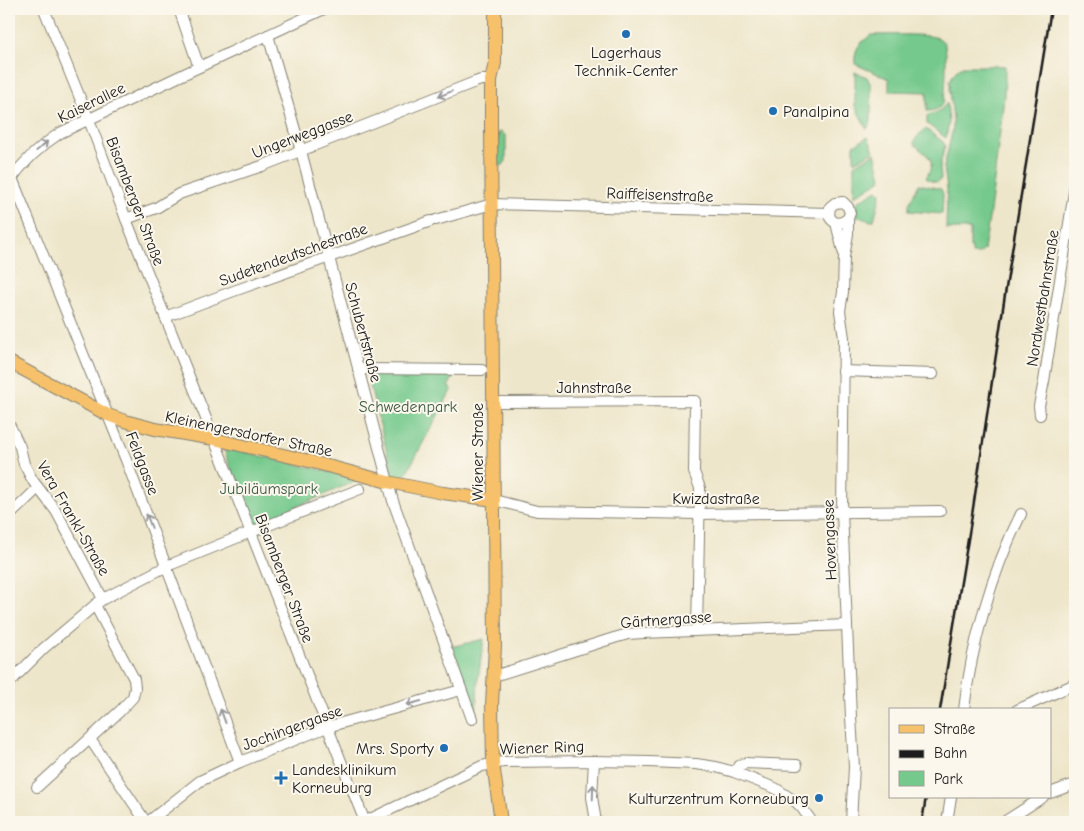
<svg xmlns="http://www.w3.org/2000/svg" width="1084" height="831" viewBox="0 0 1084 831" font-family="'Comic Neue',sans-serif">
  <style>
    .green { fill: #75c98c; stroke: #487254 }
    .lines { fill: none; stroke-linecap: round; stroke-linejoin: round }
    .minor-casing { stroke: #858173; stroke-width: 12 }
    .major-casing { stroke: #858173; stroke-width: 14 }
    .minor { stroke: #fff; stroke-width: 10 }
    .major { stroke: #f6c16b; stroke-width: 12 }
    .rail { stroke: #1c1c1c; stroke-width: 2.5 }
    .oneway { stroke: #999 }
    .poi-dot { fill: #1f6fb2; stroke: #fbf7ec; stroke-width: 2 }
    .labels { text-anchor: middle; stroke-width: 4; stroke-linejoin: round; paint-order: stroke }
    .poi-label { font-size: 16px; fill: #1c1c1c; stroke: #fbf7ec; text-anchor: start }
    .street-label { font-size: 16px; fill: #1c1c1c; stroke: #fbf7ec }
    .park-label { font-size: 16px; fill: #3b5943; stroke: #fbf7ec }
  </style>
  <rect width="100%" height="100%" fill="#fbf7ec"/>
  <filter id="ink" filterUnits="userSpaceOnUse"><feTurbulence type="fractalNoise" baseFrequency=".02" numOctaves="2"/><feDisplacementMap in="SourceGraphic" scale="10" xChannelSelector="R" yChannelSelector="G"/><feConvolveMatrix kernelMatrix="1 2 1 2 8 2 1 2 1" color-interpolation-filters="sRGB"/></filter>
  <filter id="wash" filterUnits="userSpaceOnUse"><feTurbulence type="fractalNoise" baseFrequency=".0096" numOctaves="4" result="noise"/><feDisplacementMap in="SourceGraphic" scale="20" xChannelSelector="R" yChannelSelector="G"/><feGaussianBlur stdDeviation="1.12" result="paint"/><feColorMatrix in="noise" values="0 0 0 0 0 0 0 0 0 0 0 0 0 0 0 0 0 1.4 0 .05"/><feComposite in="paint" operator="in"/></filter>
  <g filter="url(#wash)">
    <rect width="100%" height="100%" fill="#eee6ca"/>
    <g class="green">
      <path d="M 871,35 C 884,35 931,33 940,39 C 942,40 944,43 945,45 C 947,50 946,98 943,103 C 940,109 934,111 927,111 L 927,92 L 889,91 L 889,79 L 855,64 C 854,48 859,44 871,35 Z"/>
      <path d="M 991,65 L 1005,66 C 1005,93 1002,119 998,146 C 994,181 990,216 984,250 L 979,254 L 972,254 L 972,248 L 970,248 L 970,229 L 946,229 L 947,189 L 944,167 L 953,128 L 953,119 L 950,91 L 950,80 L 956,71 L 962,66 L 990,66 Z"/>
      <path d="M 855,72 L 867,77 L 871,85 L 871,122 L 867,129 L 855,106 Z"/>
      <path d="M 947,103 L 949,122 L 946,138 L 927,124 L 927,117 L 928,115 C 937,113 942,110 947,103 Z"/>
      <path d="M 926,129 L 943,142 L 945,145 L 940,166 L 941,179 L 937,182 L 931,181 L 926,178 C 939,156 925,157 914,143 C 915,137 921,133 926,129 Z"/>
      <path d="M 501,132 L 506,136 L 506,161 L 502,166 L 498,165 L 498,133 Z"/>
      <path d="M 868,137 L 874,151 L 854,162 L 854,145 Z"/>
      <path d="M 875,153 L 881,178 L 880,180 L 854,196 L 854,165 Z"/>
      <path d="M 919,184 L 941,189 L 943,194 L 942,214 L 909,211 L 909,204 Z"/>
      <path d="M 877,190 L 881,193 L 874,220 L 870,221 L 857,216 L 856,203 Z"/>
      <path d="M 367,374 L 453,374 L 453,378 L 448,387 L 452,389 L 404,478 L 393,476 Z"/>
      <path d="M 223,447 L 360,479 L 253,526 Z"/>
      <path d="M 484,639 L 478,679 L 476,719 L 451,647 Z"/>
    </g>
  </g>
  <g filter="url(#ink)">
    <g class="lines">
      <defs>
        <g id="minor">
          <path d="M 44,9 L 89,120 L 126,219 L 205,416 L 365,822"/>
          <path d="M 179,9 L 199,67"/>
          <path d="M 268,35 L 301,151 L 393,501 L 472,719"/>
          <path d="M 12,178 L 126,460 L 240,762"/>
          <path d="M 9,182 C 23,162 40,146 60,133 L 199,67 L 324,9"/>
          <path d="M 848,218 C 841,225 833,224 829,216 L 830,207 L 835,203 L 843,202 L 848,207 L 850,213 L 848,218 L 848,234 L 844,257 L 843,292 L 840,311 L 844,338 L 842,512 L 851,717 L 854,767 L 851,822"/>
          <path d="M 126,219 L 156,208 L 179,194 L 262,166 L 475,82 L 481,80 L 491,80"/>
          <path d="M 436,220 L 492,204 L 829,213"/>
          <path d="M 836,223 L 843,251"/>
          <path d="M 165,317 L 231,292 L 431,221"/>
          <path d="M 358,369 L 482,370"/>
          <path d="M 843,371 L 933,374"/>
          <path d="M 493,402 L 695,401 L 694,472 L 700,488 L 697,630"/>
          <path d="M 1040,415 L 1039,406 L 1044,381 L 1075,186"/>
          <path d="M 9,424 L 20,447 L 24,464 L 33,481 L 56,511 L 103,599"/>
          <path d="M 494,500 L 537,511 L 699,514 L 940,511"/>
          <path d="M 9,516 L 38,488"/>
          <path d="M 494,676 L 614,638 L 628,634 L 643,633 L 847,625"/>
          <path d="M 9,683 L 44,648 L 95,605 L 103,599 L 167,566 L 251,532 L 360,489"/>
          <path d="M 964,710 C 971,645 992,572 1021,514"/>
          <path d="M 1017,710 L 1075,684"/>
          <path d="M 90,739 L 146,822"/>
          <path d="M 594,761 L 592,797 L 596,822"/>
          <path d="M 734,772 L 739,766 L 745,763 L 797,765"/>
          <path d="M 37,787 L 120,711 L 133,697 L 135,688 L 134,679 L 95,605"/>
          <path d="M 1050,793 L 1075,784"/>
          <path d="M 148,822 L 200,781 L 240,762 L 327,727 L 461,690"/>
          <path d="M 364,822 L 482,766 L 503,762 L 594,761 L 649,762 L 696,764 L 716,767 L 734,772 L 775,788 L 796,802 L 802,808 L 812,822"/>
          <path d="M 947,822 L 951,797"/>
          <path d="M 1004,822 L 1043,797"/>
        </g>
        <g id="major">
          <path d="M 495,9 L 495,63 L 491,80 L 491,126 L 495,646 L 492,705 L 493,763 L 501,822"/>
          <path d="M 9,362 L 108,415 L 125,421 L 155,429 L 214,439 L 305,460 L 388,482 L 443,493 L 494,500"/>
        </g>
      </defs>
      <use href="#minor" class="minor-casing"/>
      <use href="#major" class="major-casing"/>
      <use href="#minor" class="minor"/>
      <use href="#major" class="major"/>
      <g class="rail">
        <path d="M 940,710 L 972,515 L 1006,288 L 1051,9"/>
        <path d="M 922,822 L 926,797"/>
      </g>
    </g>
    <defs><path id="oneway-shaft" d="M-6 0H5M1.5-3L5.5 0L1.5 3" fill="none" stroke-width="1.6" stroke-linecap="round" stroke-linejoin="round" transform="scale(1.25)"/></defs>
    <g class="oneway">
      <use href="#oneway-shaft" transform="translate(445 94) rotate(158)"/>
      <use href="#oneway-shaft" transform="translate(42 146) rotate(-41)"/>
      <use href="#oneway-shaft" transform="translate(149 521) rotate(-111)"/>
      <use href="#oneway-shaft" transform="translate(414 703) rotate(165)"/>
      <use href="#oneway-shaft" transform="translate(223 716) rotate(-110)"/>
      <use href="#oneway-shaft" transform="translate(593 792) rotate(-88)"/>
    </g>
  </g>
  <g class="poi-dot">
    <circle cx="626" cy="34" r="5"/>
    <circle cx="773" cy="111" r="5"/>
    <circle cx="444" cy="748" r="5"/>
    <path d="M278.5 770.5h5v5h5v5h-5v5h-5v-5h-5v-5h5z"/>
    <circle cx="819" cy="798" r="5"/>
  </g>
  <g class="labels">
    <g class="poi-label">
      <text x="626" y="58" text-anchor="middle">Lagerhaus<tspan x="626" dy="18">Technik-Center</tspan></text>
      <text x="783" y="117">Panalpina</text>
      <text x="434" y="754" text-anchor="end">Mrs. Sporty</text>
      <text x="292" y="775">Landesklinikum<tspan x="292" dy="18">Korneuburg</tspan></text>
      <text x="809" y="804" text-anchor="end">Kulturzentrum Korneuburg</text>
    </g>
    <g class="street-label">
      <text transform="translate(91 102) rotate(-26)" y="6">Kaiserallee</text>
      <text transform="translate(302 134) rotate(-21)" y="6">Ungerweggasse</text>
      <text transform="translate(660 194) rotate(2)" y="6">Raiffeisenstraße</text>
      <text transform="translate(136 201) rotate(69)" y="6">Bisamberger Straße</text>
      <text transform="translate(293 254) rotate(-20)" y="6">Sudetendeutschestraße</text>
      <text transform="translate(1042 298) rotate(-81)" y="6">Nordwestbahnstraße</text>
      <text transform="translate(364 332) rotate(75)" y="6">Schubertstraße</text>
      <text x="594" y="393">Jahnstraße</text>
      <text transform="translate(249 433) rotate(12)" y="6">Kleinengersdorfer Straße</text>
      <text transform="translate(477 452) rotate(-90)" y="6">Wiener Straße</text>
      <text transform="translate(143 463) rotate(69)" y="6">Feldgasse</text>
      <text x="716" y="504">Kwizdastraße</text>
      <text transform="translate(74 518) rotate(60)" y="6">Vera Frankl-Straße</text>
      <text transform="translate(829 540) rotate(-92)" y="6">Hovengasse</text>
      <text transform="translate(285 578) rotate(69)" y="6">Bisamberger Straße</text>
      <text transform="translate(666 619) rotate(-4)" y="6">Gärtnergasse</text>
      <text transform="translate(292 727) rotate(-20)" y="6">Jochingergasse</text>
      <text transform="translate(542 747) rotate(-2)" y="6">Wiener Ring</text>
    </g>
    <g class="park-label">
      <text x="408" y="412">Schwedenpark</text>
      <text x="269" y="494">Jubiläumspark</text>
    </g>
  </g>
  <rect width="1084" height="831" fill="none" stroke="#fbf7ec" stroke-width="30"/>
  <rect x="889" y="708" width="162" height="90" fill="#fbf7ec" stroke="#a29f99"/>
  <rect x="899" y="725" width="25" height="8" fill="#f6c16b" stroke="#a29f99"/>
  <text x="934" y="734" font-size="15" fill="#1c1c1c">Straße</text>
  <rect x="899" y="750" width="25" height="8" fill="#1c1c1c" stroke="#a29f99"/>
  <text x="934" y="758" font-size="15" fill="#1c1c1c">Bahn</text>
  <rect x="899" y="771" width="25" height="15" fill="#75c98c" stroke="#a29f99"/>
  <text x="934" y="784" font-size="15" fill="#1c1c1c">Park</text>
</svg>
